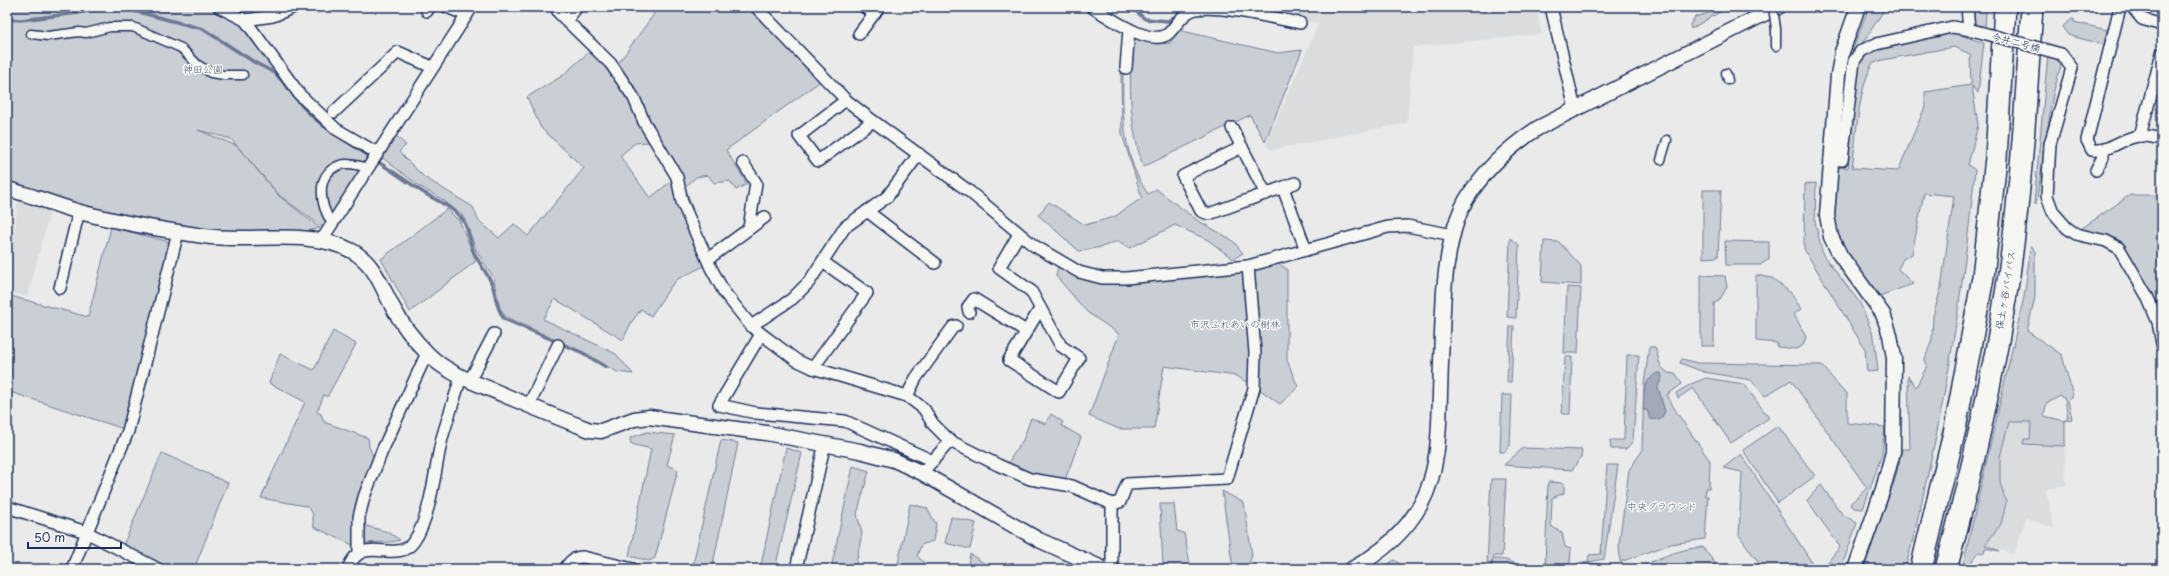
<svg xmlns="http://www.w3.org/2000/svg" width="2169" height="576" viewBox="0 0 2169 576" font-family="'Playpen Sans','Klee One',sans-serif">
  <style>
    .built { fill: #dadcde }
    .green { fill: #caced5; stroke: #727e9a; fill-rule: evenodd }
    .water { fill: #a2aaba; stroke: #6c7995 }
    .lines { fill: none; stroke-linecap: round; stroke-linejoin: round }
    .stream { stroke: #6c7995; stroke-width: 3.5 }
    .pedestrian-casing { stroke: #1b2f5e; stroke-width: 11 }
    .minor-casing { stroke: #1b2f5e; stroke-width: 14 }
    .tertiary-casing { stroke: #1b2f5e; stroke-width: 17 }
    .motorway-casing { stroke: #1b2f5e; stroke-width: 24 }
    .pedestrian { stroke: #f6f6f2; stroke-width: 8 }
    .minor { stroke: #f6f6f2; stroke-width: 11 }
    .tertiary { stroke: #f6f6f2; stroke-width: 14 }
    .motorway { stroke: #f6f6f2; stroke-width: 21 }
    .pedestrian-bridge-casing { stroke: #1b2f5e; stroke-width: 11; stroke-linecap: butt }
    .minor-bridge-casing { stroke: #1b2f5e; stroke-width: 14; stroke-linecap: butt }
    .pedestrian-bridge { stroke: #f6f6f2; stroke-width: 8 }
    .minor-bridge { stroke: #f6f6f2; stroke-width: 11 }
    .labels { text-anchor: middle; stroke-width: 3; stroke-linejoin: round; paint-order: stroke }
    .street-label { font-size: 10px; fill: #1b2f5e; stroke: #f6f6f2 }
    .park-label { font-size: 10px; fill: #47577c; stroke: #f6f6f2 }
  </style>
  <rect width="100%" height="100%" fill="#e9eae9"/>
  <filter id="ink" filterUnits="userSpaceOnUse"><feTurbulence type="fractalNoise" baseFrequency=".025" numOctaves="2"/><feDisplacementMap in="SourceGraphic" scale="8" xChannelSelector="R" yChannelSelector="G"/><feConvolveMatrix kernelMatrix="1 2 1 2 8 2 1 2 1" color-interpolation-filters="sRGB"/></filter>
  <g filter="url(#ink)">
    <g class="built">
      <path d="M 1207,7 L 1537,7 L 1541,34 L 1413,47 L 1407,123 L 1271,150 L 1266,144 L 1319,23 Z"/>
      <path d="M 18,198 L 51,208 L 27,297 L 8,292 Z"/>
      <path d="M 2009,422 L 2031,422 L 2030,439 L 2024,444 L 2065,446 L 2066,485 L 2046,489 L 2054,528 L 2026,518 L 2014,554 L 1985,545 L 2001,524 L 2006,503 L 2000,482 L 2000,457 Z"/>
    </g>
    <g class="green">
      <path d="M 7,7 L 211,7 L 245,23 L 299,96 L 373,154 L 324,228 L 280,196 L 231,139 L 198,130 L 237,146 L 279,196 L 320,228 L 303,232 L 270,230 L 229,231 L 179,226 L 114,214 L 7,185 Z"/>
      <path d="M 647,7 L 751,7 L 822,80 L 726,150 L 747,184 L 736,190 L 730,181 L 714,183 L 708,175 L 696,177 L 685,187 L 693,210 L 691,211 L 676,170 L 617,65 L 654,14 Z"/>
      <path d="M 1712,7 L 1728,7 L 1691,29 L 1690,25 L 1695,17 L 1712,12 Z"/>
      <path d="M 1869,7 L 1886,7 L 1864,41 L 1852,51 Z"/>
      <path d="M 1971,7 L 1986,7 L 1985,30 L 1973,26 Z"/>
      <path d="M 2072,19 L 2074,19 L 2074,22 L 2107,30 L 2104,45 L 2068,35 L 2062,27 Z"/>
      <path d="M 1178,30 L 1278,53 L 1302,50 L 1265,142 L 1250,115 L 1143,167 C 1129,123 1129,87 1132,41 L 1136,38 L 1158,44 L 1170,43 Z"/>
      <path d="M 1952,32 L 1984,43 L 1978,93 L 1972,86 L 1978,125 L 1968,165 L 1975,170 C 1965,273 1950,376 1927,478 C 1920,508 1914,539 1905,569 L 1868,569 L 1864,568 L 1896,476 L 1902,449 L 1910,449 L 1908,376 L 1916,387 L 1927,366 L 1925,359 L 1932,339 L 1933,316 L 1941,288 L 1954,196 L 1924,193 L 1912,254 L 1903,259 L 1898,269 L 1913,284 L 1879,296 C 1870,281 1857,268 1847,254 C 1829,229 1833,197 1834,167 L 1848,168 L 1858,67 L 1868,53 ZM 1954,47 L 1970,54 L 1971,85 L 1925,92 L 1925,107 L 1898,171 L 1852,168 C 1857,134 1857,96 1872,64 L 1882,60 Z"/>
      <path d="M 591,50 L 614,72 L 631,99 L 640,126 L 649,142 L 635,143 L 620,156 L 650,198 L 674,179 L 689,229 L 704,266 L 678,279 L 671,286 L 651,316 L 641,309 L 631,323 L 623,340 L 555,299 L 543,319 L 616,354 L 633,374 L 617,372 L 583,352 L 506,317 L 500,308 L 493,277 L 476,250 L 466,222 L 461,214 L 443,200 L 419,186 L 380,156 L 395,135 L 406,145 L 399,152 L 424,177 L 473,207 L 478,220 L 499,238 L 514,224 L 528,236 L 584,168 L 541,128 L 527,97 L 562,76 Z"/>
      <path d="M 2048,54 L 2059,58 L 2061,66 L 2053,94 L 2036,205 L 2034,203 Z"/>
      <path d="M 1121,73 L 1123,73 C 1122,114 1123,159 1148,194 L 1156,189 L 1197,220 L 1232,240 L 1243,253 L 1233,259 L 1208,240 L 1175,225 L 1130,248 L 1118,241 L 1101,247 L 1079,251 L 1038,215 L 1049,202 L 1085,225 L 1114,217 L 1142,198 L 1122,134 Z"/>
      <path d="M 1816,183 L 1815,222 L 1823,255 L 1860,303 L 1874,337 L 1878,371 L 1867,372 L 1865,349 L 1804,249 L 1805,184 Z"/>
      <path d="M 1703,190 L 1721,190 L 1718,257 L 1703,258 Z"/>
      <path d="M 2130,195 L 2162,195 L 2162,334 L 2120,247 L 2078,231 Z"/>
      <path d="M 447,209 L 460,222 L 476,261 L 410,312 L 381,259 Z"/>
      <path d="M 111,227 L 170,242 L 127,430 L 7,391 L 7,295 L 88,317 Z"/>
      <path d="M 1510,238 L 1519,245 L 1516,318 L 1507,317 Z"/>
      <path d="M 1544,241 L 1559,242 L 1581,266 L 1581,285 L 1542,282 Z"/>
      <path d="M 1725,241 L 1769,242 L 1769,259 L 1760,265 L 1726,265 Z"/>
      <path d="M 2031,245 L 2035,252 L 2035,297 L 2027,331 L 2062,355 L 2073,396 L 2068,400 L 2072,419 L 2065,421 L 2065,446 L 2023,444 L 2024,439 L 2030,439 L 2031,422 L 2009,422 L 2000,457 L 2000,482 L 2006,503 L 2001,524 L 1985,545 L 2000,551 L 1985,548 L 1984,553 L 1979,552 L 1966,569 L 1962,569 L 2024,297 ZM 2060,396 L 2065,399 L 2068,417 L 2065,421 L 2044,416 L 2046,404 Z"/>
      <path d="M 1275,262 L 1287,269 L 1287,360 L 1298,387 L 1280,404 L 1256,387 L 1236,376 L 1164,366 L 1154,429 L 1119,429 L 1089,416 L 1119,334 L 1087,312 L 1056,276 L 1058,266 L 1090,281 L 1119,284 L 1222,273 Z"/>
      <path d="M 1701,275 L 1725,276 L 1727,287 L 1719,301 L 1714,303 L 1714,346 L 1701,346 Z"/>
      <path d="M 1756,275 L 1772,278 L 1792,294 L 1801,309 L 1794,314 L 1806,337 L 1803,345 L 1796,349 L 1777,347 L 1777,343 L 1756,341 Z"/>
      <path d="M 1567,287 L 1581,288 L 1578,353 L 1564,353 Z"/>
      <path d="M 1510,326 L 1514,326 L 1511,382 L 1507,382 Z"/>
      <path d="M 333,331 L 356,344 L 327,397 L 324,395 L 317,412 L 321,414 L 324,422 L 368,438 L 369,447 L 373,456 L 358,502 L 359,524 L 388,532 L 400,540 C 385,545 371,539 357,547 L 314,527 L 312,512 L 306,506 L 261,498 L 305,402 L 269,383 L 280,354 L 314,370 Z"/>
      <path d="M 1649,347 L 1655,347 L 1661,367 L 1668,373 L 1676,374 L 1682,384 L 1667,395 L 1677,413 L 1710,461 L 1709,488 L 1706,488 L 1705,496 L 1708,496 L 1705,539 L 1671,544 L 1620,562 L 1619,544 L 1629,470 L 1642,451 L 1644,385 Z"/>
      <path d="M 1627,355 L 1639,355 L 1633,441 L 1626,449 L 1611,449 L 1610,440 L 1624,440 Z"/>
      <path d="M 1565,357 L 1572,357 L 1570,414 L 1562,414 Z"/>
      <path d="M 1682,359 L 1697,363 L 1822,365 L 1841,389 L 1847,393 L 1847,423 L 1885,427 L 1882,454 L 1863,509 L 1854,508 L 1850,504 L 1867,488 L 1791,380 L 1765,396 L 1751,380 L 1704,372 L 1680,363 Z"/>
      <path d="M 1706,378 L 1744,384 L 1769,418 L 1731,443 L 1693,388 L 1678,398 L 1676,393 L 1691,384 Z"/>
      <path d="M 1502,395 L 1512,395 L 1510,446 L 1504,452 L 1500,452 Z"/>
      <path d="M 1051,414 L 1063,422 L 1061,425 L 1081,437 L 1065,480 L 1030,476 L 1006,466 L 1023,440 L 1031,418 L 1046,424 Z"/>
      <path d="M 1778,426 L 1815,476 L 1778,503 L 1743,450 Z"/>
      <path d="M 647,432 L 675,435 L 667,465 L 678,470 L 655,558 L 649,561 L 629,556 L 651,449 L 631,444 L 630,438 Z"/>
      <path d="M 721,440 L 738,443 L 712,569 L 692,569 Z"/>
      <path d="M 786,448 L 802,453 L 775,569 L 760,569 Z"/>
      <path d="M 1523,448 L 1582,450 L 1581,457 L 1572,470 L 1504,465 Z"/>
      <path d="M 162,453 L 228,483 L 194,569 L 167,569 L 123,546 Z"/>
      <path d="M 1741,454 L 1816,569 L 1763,569 L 1739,535 L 1742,472 L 1723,468 Z"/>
      <path d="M 1607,465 L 1618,465 L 1604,559 L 1588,562 L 1589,555 L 1601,554 Z"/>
      <path d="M 853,466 L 869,471 L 857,514 L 862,533 L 855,569 L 831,569 Z"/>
      <path d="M 1491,479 L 1506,479 L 1502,556 L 1494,556 L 1493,559 C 1505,559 1514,561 1523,569 L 1491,569 L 1493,560 L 1490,566 L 1487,566 Z"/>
      <path d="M 1548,482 L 1564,483 L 1564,493 L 1552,498 L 1551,526 L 1562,533 L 1565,547 L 1571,549 L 1570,563 L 1554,569 L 1545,569 Z"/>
      <path d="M 1821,485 L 1842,514 L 1857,523 L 1841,569 L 1829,569 L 1826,564 L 1840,547 L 1807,500 Z"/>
      <path d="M 1222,491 L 1244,503 L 1252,555 L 1247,569 L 1233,569 Z"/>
      <path d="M 910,504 L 927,508 L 936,524 L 933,541 L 921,545 L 917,556 L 927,565 L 926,569 L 897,569 Z"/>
      <path d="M 1160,504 L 1174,504 L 1177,531 L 1184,533 L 1191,569 L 1146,569 L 1146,566 L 1163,567 Z"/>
      <path d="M 951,517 L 976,523 L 970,549 L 945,543 Z"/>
      <path d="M 1703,547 L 1719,569 L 1673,569 L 1670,566 L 1665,569 L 1645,569 L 1643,566 C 1663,556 1681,549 1703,547 Z"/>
      <path d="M 970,554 L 993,569 L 967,569 Z"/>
      <path d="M 1394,560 L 1407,569 L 1381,569 Z"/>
      <path d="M 1581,562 L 1600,564 L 1605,569 L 1563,569 Z"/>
    </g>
    <path class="water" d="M 1657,373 L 1661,373 L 1662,377 L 1658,387 L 1665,412 L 1660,420 L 1650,419 L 1647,410 L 1643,410 C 1644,393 1642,382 1657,373 Z"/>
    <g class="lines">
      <g class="stream">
        <path d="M 107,7 L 131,10 L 203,29 L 254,62 L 275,73 L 285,84"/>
        <path d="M 1131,7 L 1145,19 L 1168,21 L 1180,13"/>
        <path d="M 7,19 L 21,20 L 78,13 L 106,7"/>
        <path d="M 294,96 C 305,111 318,123 334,133"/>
        <path d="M 343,139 C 369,156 396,173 421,191 C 436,201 456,207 465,224 C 469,232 470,242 473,250 C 477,261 486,271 491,282 C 497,295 494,304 504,319 L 583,353 L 606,367"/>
      </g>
      <defs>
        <g id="pedestrian">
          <path d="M 31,34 L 48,36 L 79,32 L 86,33 L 110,27 L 133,27 L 181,48 L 198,65 L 211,73 L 224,75 L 243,75"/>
          <path d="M 1776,46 L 1776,29"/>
          <path d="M 1726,73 L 1728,80"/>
          <path d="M 1661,160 L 1667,140"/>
          <path d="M 332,223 C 320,206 314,174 340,165 C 349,162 358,166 367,167"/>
        </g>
        <g id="minor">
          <path d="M 219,7 L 245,20 L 300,95 L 336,129 L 377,153"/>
          <path d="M 447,7 L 466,15"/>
          <path d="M 556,7 L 559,13 L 611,64 L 634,98 L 644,122 L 677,177 L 682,202 L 711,268 L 724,292 L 751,326 L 796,360 L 813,368 L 907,396 L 924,409 L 933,424 L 950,441 L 998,465 L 1030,479 L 1072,486 L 1112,504 L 1112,569"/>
          <path d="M 756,7 L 846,100 L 873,121 L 970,192 L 1033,245 L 1079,272 L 1102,278 L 1126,278 L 1248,266 L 1388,227 L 1407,226 L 1453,235"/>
          <path d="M 864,7 L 875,13"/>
          <path d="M 1092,7 C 1107,16 1152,49 1169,33 C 1177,25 1184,11 1196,9 C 1222,5 1272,18 1300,23"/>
          <path d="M 1551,7 L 1575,109"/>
          <path d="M 1967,7 L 1969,30"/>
          <path d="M 2120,7 L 2087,140 L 2092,150 C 2111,152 2122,137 2140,136 C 2147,135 2155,138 2162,139"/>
          <path d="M 2132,7 L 2142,19 L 2162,25"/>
          <path d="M 427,11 L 429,7"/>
          <path d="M 245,20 L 273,16 L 294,7"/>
          <path d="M 566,21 L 577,7"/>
          <path d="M 859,34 L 879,7"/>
          <path d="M 2061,54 L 2072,68 L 2050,144 L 2047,196 L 2053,212 L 2067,228 L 2076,234 L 2106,241 L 2119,248 L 2147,296 L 2158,322 L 2162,344"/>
          <path d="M 1126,68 L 1129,29"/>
          <path d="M 846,100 L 799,136 L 818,161 L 873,121"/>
          <path d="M 334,112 L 398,52 L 432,67"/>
          <path d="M 1232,128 L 1266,194"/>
          <path d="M 2140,136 L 2162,53"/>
          <path d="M 1242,147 L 1183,176 L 1201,211 L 1209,214 L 1295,183"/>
          <path d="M 1830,159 L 1842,160 L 1854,61 L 1861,51 L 1876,44 L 1952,27 L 1972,30"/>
          <path d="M 743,163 L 756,183 L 749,228"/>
          <path d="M 2096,170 L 2103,157 L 2103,151"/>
          <path d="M 1283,188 L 1306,250"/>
          <path d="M 867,211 L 935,263"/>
          <path d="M 1019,234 L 999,268 L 1031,291 L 1061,346 L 1079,358 L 1059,392 L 1009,360 L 1040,309"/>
          <path d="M 321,241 L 472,7"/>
          <path d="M 708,259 L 765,217"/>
          <path d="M 60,288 L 79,211"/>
          <path d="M 969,312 L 968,307 L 974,299 L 1026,331"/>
          <path d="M 751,326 L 792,299 L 809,282 L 845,227 L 887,197 L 919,154"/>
          <path d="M 761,334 L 719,405 L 756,413 L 845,421 L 933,461"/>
          <path d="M 813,368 L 867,293 L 823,262"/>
          <path d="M 470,380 L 494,334"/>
          <path d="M 907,396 L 916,378 L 953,327 L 956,326"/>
          <path d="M 529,405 L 558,345"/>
          <path d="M 922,473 L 950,441"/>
          <path d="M 1112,504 L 1120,502 L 1127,484 L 1227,479 L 1254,388 L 1255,353 L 1248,266"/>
          <path d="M 7,507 L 86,532 L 158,569"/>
          <path d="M 359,553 L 359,517 L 364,497 L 382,451 L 427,353"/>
          <path d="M 72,569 L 128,431 L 178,232"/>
          <path d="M 348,569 C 362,531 396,567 414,541 C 431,517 435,468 442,438 C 448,418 455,397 461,377"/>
          <path d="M 565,569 C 570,561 574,557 583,557 L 633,569"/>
          <path d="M 796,569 L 825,443"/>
        </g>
        <g id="tertiary">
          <path d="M 7,189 C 32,195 55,205 80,212 C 121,223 163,230 204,236 C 251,243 310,228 352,251 C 374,263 381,285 392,306 C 401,323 414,340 428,354 C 449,375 477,383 504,395 C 532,407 561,419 590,430 L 601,431 L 634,419 L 649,417 L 766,433 L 860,451 L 894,460 L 922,473 L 1039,540 L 1104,569"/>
          <path d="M 1352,569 C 1381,553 1405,533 1421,504 C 1439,471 1439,430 1440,394 C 1441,360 1442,325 1444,291 C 1446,264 1452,224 1466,200 C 1484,170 1509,147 1538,128 L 1778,7"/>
          <path d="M 1855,569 L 1883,489 L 1893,452 L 1894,358 L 1890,335 L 1883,314 L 1840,255 L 1831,237 L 1827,215 L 1838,75 L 1842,52 L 1858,7"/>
        </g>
        <g id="motorway">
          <path d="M 1921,569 L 1955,429 L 1983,277 L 1996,158 L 2005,7"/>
          <path d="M 1946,569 C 1971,477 1992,382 2007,288 C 2021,195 2026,100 2032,7"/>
        </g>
      </defs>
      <use href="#pedestrian" class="pedestrian-casing"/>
      <use href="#minor" class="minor-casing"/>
      <use href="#tertiary" class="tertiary-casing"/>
      <use href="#motorway" class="motorway-casing"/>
      <use href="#pedestrian" class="pedestrian"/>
      <use href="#minor" class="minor"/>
      <use href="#tertiary" class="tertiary"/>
      <use href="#motorway" class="motorway"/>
      <defs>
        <path id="pedestrian-bridge" d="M 1773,7 L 1776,29"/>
        <path id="minor-bridge" d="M 1972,30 L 2061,54"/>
      </defs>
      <use href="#pedestrian-bridge" class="pedestrian-bridge-casing"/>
      <use href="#minor-bridge" class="minor-bridge-casing"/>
      <use href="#pedestrian-bridge" class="pedestrian-bridge"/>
      <use href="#minor-bridge" class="minor-bridge"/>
    </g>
  </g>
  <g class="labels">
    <g class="street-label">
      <text transform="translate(2016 42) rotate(15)" y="4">今井二号橋</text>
      <text transform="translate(2005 290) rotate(-81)" y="4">保土ヶ谷バイパス</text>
    </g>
    <g class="park-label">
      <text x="203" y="73">神田公園</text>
      <text x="1235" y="328">市沢ふれあいの樹林</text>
      <text x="1662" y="510">中央グラウンド</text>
    </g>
  </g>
  <rect width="2169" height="576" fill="none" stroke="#f6f6f2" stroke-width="24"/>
  <rect x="12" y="12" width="2145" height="552" fill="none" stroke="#1b2f5e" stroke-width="1.5" filter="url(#ink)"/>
  <path d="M28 542v6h93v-6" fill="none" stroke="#1b2f5e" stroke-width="2"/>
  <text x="34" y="542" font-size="12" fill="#1b2f5e" stroke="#f6f6f2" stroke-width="3" paint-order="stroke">50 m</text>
</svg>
